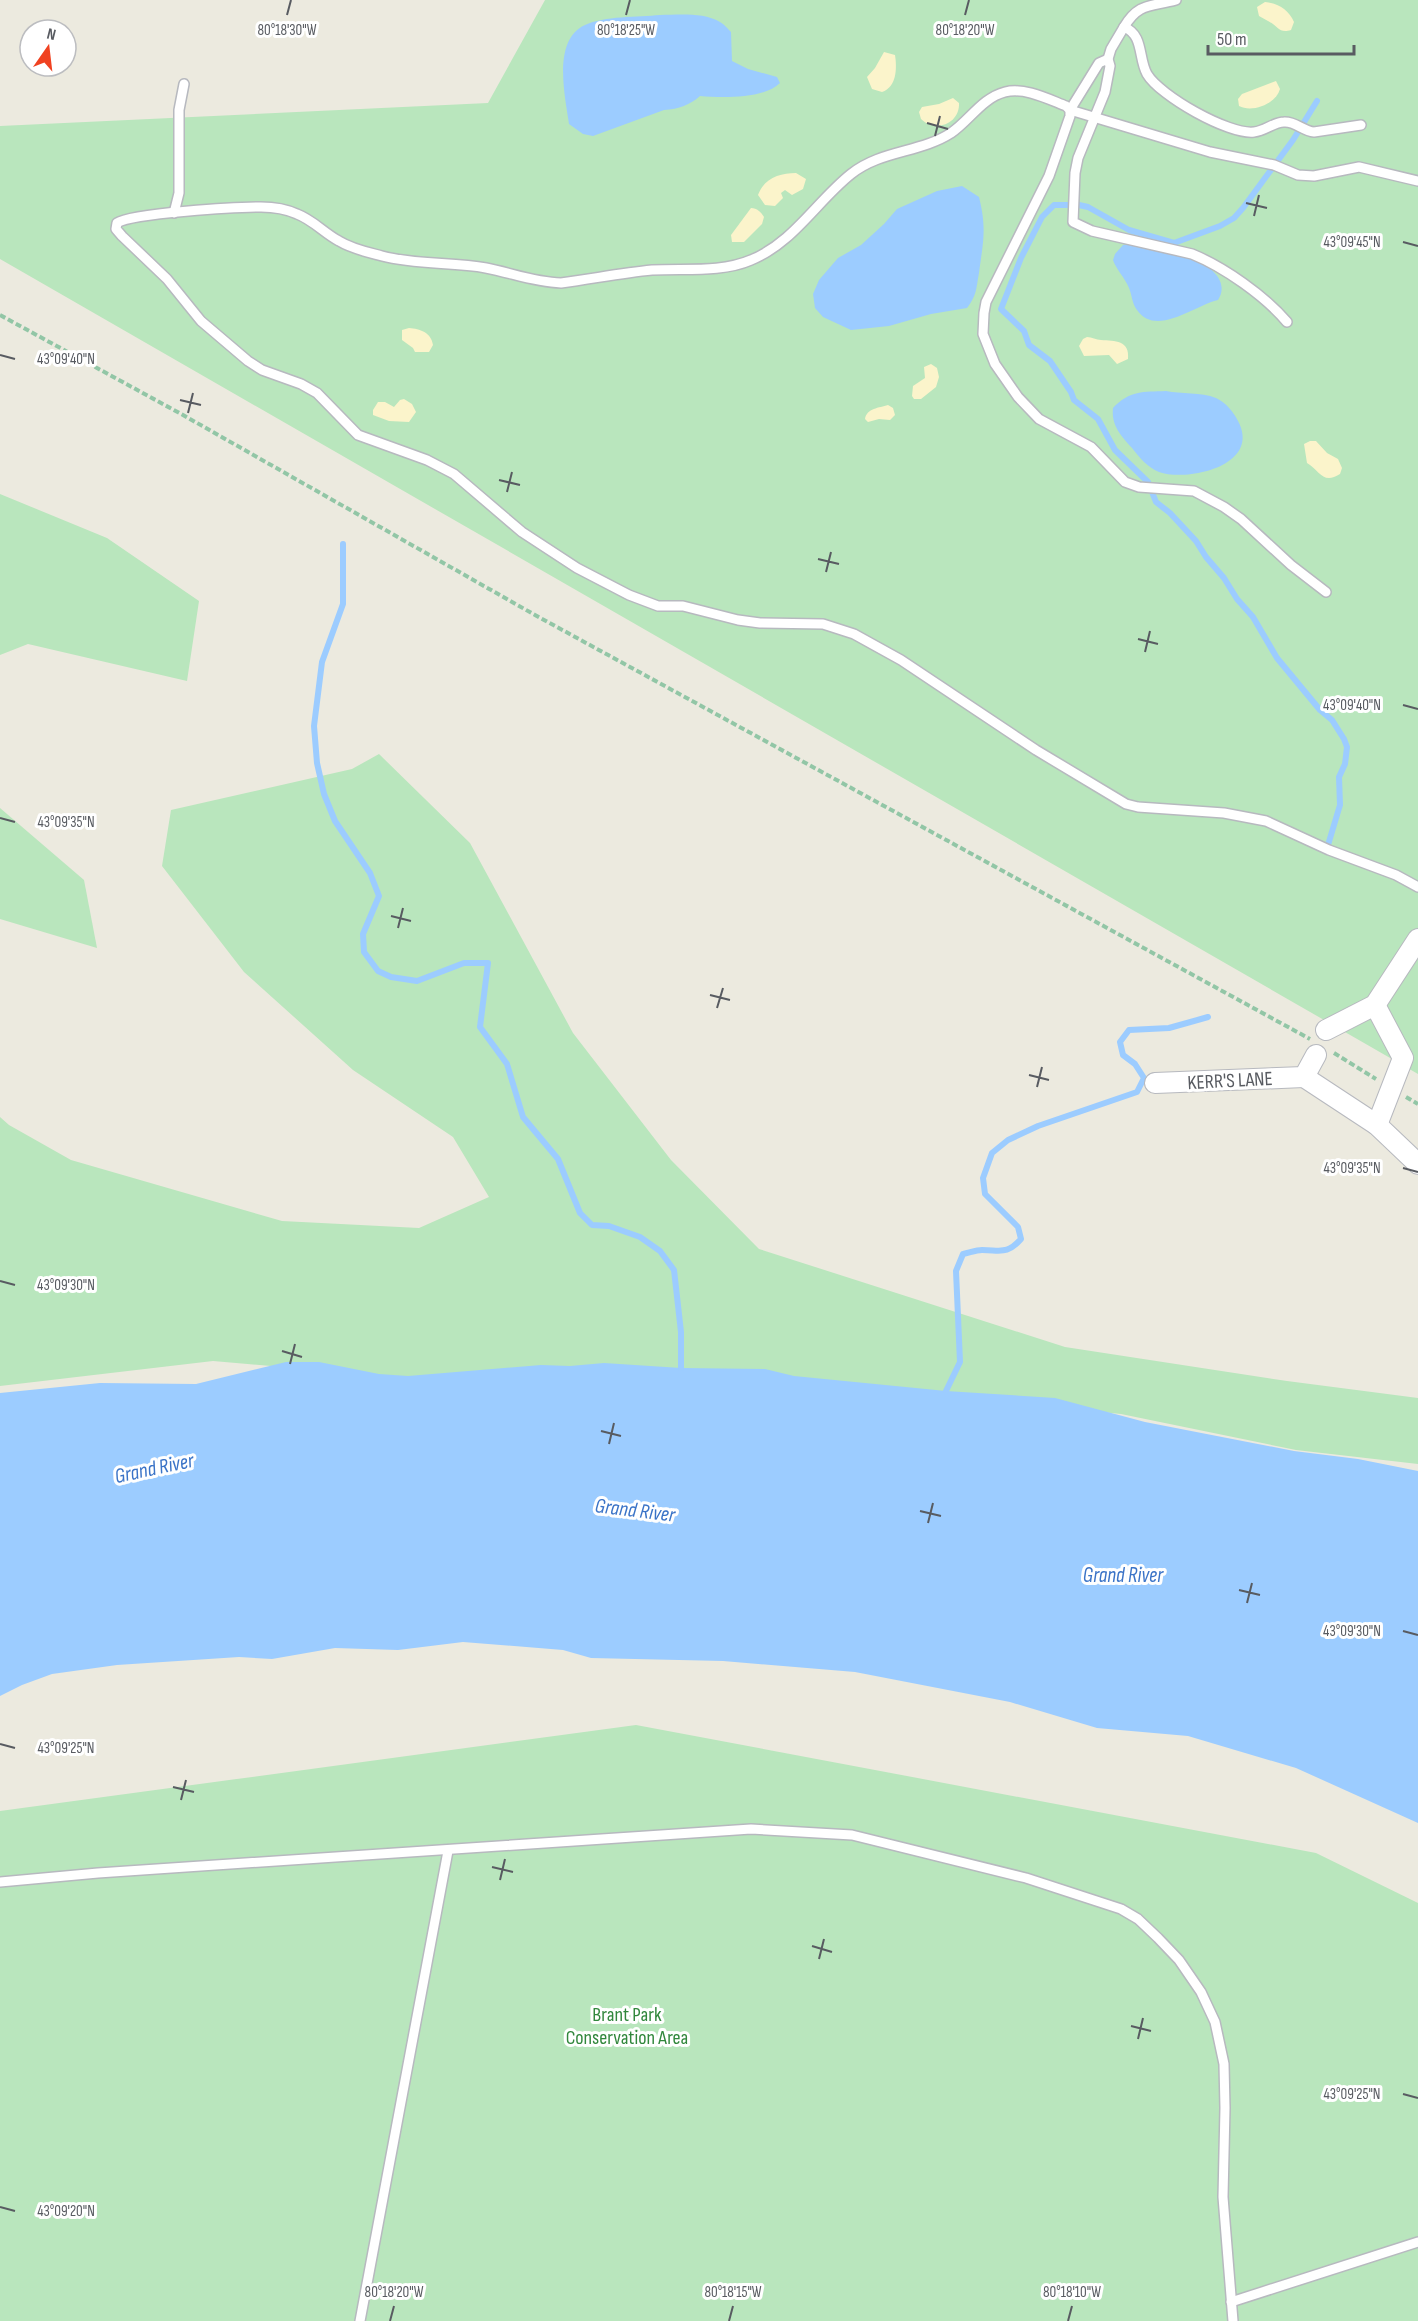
<svg xmlns="http://www.w3.org/2000/svg" width="1418" height="2321" viewBox="0 0 1418 2321" font-family="'Sofia Sans Condensed',sans-serif">
  <style>
    .green { fill: #b9e6bd }
    .sand { fill: #fbf4cb }
    .water { fill: #9cccff }
    .lines { fill: none; stroke-linecap: round; stroke-linejoin: round }
    .stream { stroke: #9cccff; stroke-width: 6 }
    .service-casing { stroke: #b7b9bf; stroke-width: 12 }
    .minor-casing { stroke: #b7b9bf; stroke-width: 22 }
    .path { stroke: #92c6a6; stroke-width: 4; stroke-dasharray: 6 3; stroke-linecap: butt }
    .service { stroke: #fff; stroke-width: 9 }
    .minor { stroke: #fff; stroke-width: 20 }
    .ticks { fill: none; stroke: #585b61; stroke-width: 2 }
    .labels { text-anchor: middle; stroke-width: 6; stroke-linejoin: round; paint-order: stroke }
    .street-label { font-size: 20px; fill: #585b61; stroke: #fff }
    .park-label { font-size: 20px; fill: #31873c; stroke: #fff }
    .water-label { font-size: 21px; font-style: italic; fill: #3a73c7; stroke: #fff }
    .ticks-label { font-size: 15px; text-anchor: middle; fill: #585b61; stroke: #fff; stroke-width: 6; stroke-linejoin: round; paint-order: stroke }
  </style>
  <rect width="100%" height="100%" fill="#eceadf"/>
  <g class="green">
    <path d="M 545,0 L 1418,0 L 1418,1074 L 0,259 L 0,126 L 488,103 Z"/>
    <path d="M 0,494 L 107,538 L 199,601 L 187,681 L 28,644 L 0,655 Z"/>
    <path d="M 379,754 L 470,843 L 573,1033 L 671,1160 L 759,1249 L 1065,1347 L 1287,1381 L 1418,1398 L 1418,1464 L 1296,1450 L 1121,1414 L 677,1370 L 430,1380 L 213,1361 L 0,1386 L 0,1117 L 9,1125 L 71,1160 L 282,1221 L 419,1228 L 489,1197 L 453,1137 L 353,1070 L 244,972 L 162,866 L 171,810 L 352,769 Z"/>
    <path d="M 0,808 L 84,880 L 97,948 L 0,919 Z"/>
    <path d="M 636,1725 L 1316,1853 L 1418,1903 L 1418,2321 L 0,2321 L 0,1811 Z"/>
  </g>
  <g class="sand">
    <path d="M 1265,2 C 1278,3 1289,10 1294,22 L 1291,30 C 1279,34 1278,26 1268,21 C 1265,19 1262,18 1259,16 L 1257,7 Z"/>
    <path d="M 884,52 L 895,55 C 897,68 897,87 882,92 L 872,89 L 867,77 L 875,68 Z"/>
    <path d="M 1276,81 L 1280,89 C 1276,104 1252,113 1239,106 L 1238,99 L 1242,94 Z"/>
    <path d="M 953,98 L 959,103 C 960,124 935,133 921,119 L 919,112 L 922,107 L 939,104 Z"/>
    <path d="M 796,173 L 806,179 L 803,189 L 792,195 L 785,190 L 781,193 L 783,198 L 775,206 L 765,205 L 758,195 C 764,178 780,173 796,173 Z"/>
    <path d="M 751,208 C 757,208 761,212 764,217 L 762,224 L 744,242 L 732,242 L 731,235 Z"/>
    <path d="M 409,328 C 420,329 431,332 433,345 L 429,352 L 415,352 L 413,348 L 402,340 L 402,330 Z"/>
    <path d="M 1087,337 C 1092,337 1096,340 1101,340 C 1115,341 1130,340 1128,359 L 1117,364 L 1109,355 L 1084,356 L 1079,346 L 1083,339 Z"/>
    <path d="M 931,364 L 937,368 L 939,377 L 936,387 L 921,399 L 914,399 L 912,396 L 913,386 L 925,378 L 924,367 Z"/>
    <path d="M 404,399 L 412,404 L 416,412 L 409,422 L 389,421 L 373,415 L 373,410 L 378,402 L 385,402 L 394,407 L 400,400 Z"/>
    <path d="M 888,405 L 893,408 L 895,415 L 890,420 L 879,419 L 868,422 L 865,419 C 867,408 879,408 888,405 Z"/>
    <path d="M 1310,441 L 1316,441 L 1327,453 L 1338,459 L 1342,468 L 1340,474 C 1323,485 1320,471 1307,463 L 1304,444 Z"/>
  </g>
  <g class="water">
    <path d="M 660,15 C 678,15 703,12 720,22 C 724,24 728,29 731,32 L 732,61 L 748,69 L 777,77 L 780,83 C 764,99 722,98 700,96 C 690,105 679,109 664,110 L 593,136 L 583,134 L 569,124 C 565,96 552,40 585,25 C 604,16 638,17 660,15 Z"/>
    <path d="M 962,186 L 979,197 C 987,229 983,242 979,273 C 976,289 977,295 967,308 L 931,314 L 889,326 L 851,330 L 823,317 L 815,308 L 813,294 L 819,280 L 838,258 L 861,245 L 884,224 L 897,209 L 937,191 Z"/>
    <path d="M 1131,244 L 1194,259 C 1210,266 1230,281 1218,300 C 1197,304 1156,338 1137,310 C 1132,304 1132,295 1129,288 C 1125,278 1116,269 1113,260 L 1115,254 L 1123,245 Z"/>
    <path d="M 1166,391 C 1181,394 1201,392 1216,398 C 1226,403 1233,411 1238,421 C 1262,466 1187,482 1159,472 C 1147,467 1140,458 1132,448 C 1121,436 1111,425 1113,408 C 1130,390 1143,392 1166,391 Z"/>
    <path d="M 286,1362 L 319,1362 L 379,1374 L 408,1376 L 541,1365 L 570,1366 L 604,1363 L 681,1368 L 765,1369 L 794,1376 L 946,1391 L 1055,1398 L 1145,1422 L 1294,1451 L 1358,1459 L 1418,1471 L 1418,1823 L 1296,1768 L 1188,1736 L 1097,1728 L 1010,1702 L 855,1672 L 723,1661 L 591,1658 L 563,1650 L 463,1642 L 398,1650 L 335,1648 L 272,1659 L 239,1657 L 117,1665 L 52,1674 L 22,1685 L 0,1696 L 0,1393 L 100,1383 L 196,1384 Z"/>
  </g>
  <g class="lines">
    <g class="stream">
      <path d="M 1317,101 L 1293,140 L 1243,208 L 1234,218 L 1220,226 L 1174,243 L 1129,230 L 1088,207 L 1079,205 L 1054,205 L 1042,217 L 1021,258 L 1001,309 L 1024,331 L 1029,345 L 1050,361 L 1071,392 L 1074,400 L 1098,419 L 1115,450 L 1148,482 L 1156,502 L 1170,513 L 1196,541 L 1206,557 L 1224,578 L 1237,599 L 1253,617 L 1277,658 L 1320,710 L 1332,720 L 1344,739 L 1347,747 L 1345,764 L 1339,777 L 1340,805 L 1328,845"/>
      <path d="M 343,544 L 343,604 L 322,662 L 314,726 L 317,763 L 324,794 L 335,821 L 370,873 L 379,896 L 363,934 L 364,952 L 378,971 L 391,977 L 417,981 L 464,963 L 488,963 L 480,1027 L 507,1064 L 523,1117 L 558,1159 L 580,1213 L 592,1225 L 609,1226 L 640,1237 L 660,1251 L 674,1270 L 681,1332 L 681,1368"/>
      <path d="M 946,1391 L 960,1362 L 956,1271 L 963,1254 C 969,1253 976,1250 982,1250 C 1001,1250 1007,1255 1021,1239 L 1018,1227 L 985,1194 L 983,1178 L 992,1153 L 1008,1140 L 1038,1126 L 1137,1092 L 1144,1078 L 1135,1064 L 1123,1055 L 1120,1042 L 1129,1030 L 1169,1028 L 1208,1017"/>
    </g>
    <defs>
      <g id="service">
        <path d="M 1124,27 C 1139,2 1151,7 1176,0"/>
        <path d="M 1108,59 L 1099,63 L 1070,110 L 1210,152 L 1274,165 L 1298,175 L 1314,176 L 1359,167 L 1418,181"/>
        <path d="M 174,213 L 179,193 L 179,110 L 184,84"/>
        <path d="M 1287,322 C 1265,296 1224,267 1192,254 L 1092,231 L 1073,222 L 1075,173 L 1078,158 L 1105,92 L 1110,66 L 1108,59 L 1111,49 L 1124,27 C 1144,35 1138,58 1147,74 C 1160,96 1229,135 1254,132 C 1265,131 1274,122 1284,122 C 1295,121 1303,131 1314,132 L 1361,125"/>
        <path d="M 1326,592 L 1291,565 L 1241,519 L 1224,507 L 1194,491 L 1139,487 L 1125,482 L 1091,447 L 1039,419 L 1018,397 L 995,364 L 983,334 L 984,313 L 986,302 L 1049,176 L 1070,116 L 1070,110 L 1066,106 C 1048,99 1025,87 1005,92 C 982,98 970,120 951,133 C 920,153 881,150 851,174 C 817,201 793,243 751,260 C 721,273 684,268 652,270 C 621,273 592,279 561,283 C 534,282 512,273 486,268 C 452,262 416,265 382,256 C 367,252 352,249 339,241 C 324,233 313,220 297,214 C 286,209 273,207 261,207 C 238,207 132,213 117,223 L 116,229 L 122,236 L 167,279 L 201,321 L 248,361 L 262,370 L 301,384 L 317,393 L 358,435 L 427,460 L 454,474 L 522,532 L 577,568 L 629,595 L 658,606 L 683,606 L 738,620 L 760,623 L 823,624 L 854,634 L 901,660 L 1036,750 L 1126,804 L 1138,807 L 1224,813 L 1266,821 L 1329,850 L 1396,875 L 1418,887"/>
        <path d="M 0,1882 L 98,1873 L 751,1829 L 852,1835 L 1026,1878 L 1121,1909 L 1138,1919 L 1158,1938 L 1179,1960 L 1201,1992 L 1215,2022 L 1224,2064 L 1225,2108 L 1223,2197 L 1233,2321"/>
        <path d="M 1231,2302 L 1418,2242"/>
        <path d="M 360,2321 L 448,1851"/>
      </g>
      <g id="minor">
        <path d="M 1375,1005 L 1403,1058 L 1377,1125"/>
        <path d="M 1326,1030 L 1375,1005 L 1418,939"/>
        <path d="M 1304,1077 L 1377,1125 L 1418,1164"/>
        <path d="M 1155,1083 L 1304,1077 L 1316,1055"/>
      </g>
    </defs>
    <use href="#service" class="service-casing"/>
    <use href="#minor" class="minor-casing"/>
    <g class="path">
      <path d="M 0,315 L 183,415 L 535,615 L 1310,1039"/>
      <path d="M 1334,1053 L 1376,1079"/>
      <path d="M 1406,1097 L 1418,1104"/>
    </g>
    <use href="#service" class="service"/>
    <use href="#minor" class="minor"/>
  </g>
  <path class="ticks" d="M 287,15 L 291,0M 626,15 L 630,0M 965,15 L 969,0M 927,123 L 948,129M 935,136 L 940,116M 1246,203 L 1267,208M 1254,216 L 1259,195M 1403,242 L 1418,246M 0,355 L 15,359M 180,400 L 201,405M 188,413 L 193,393M 499,480 L 520,485M 507,492 L 512,472M 818,559 L 839,564M 826,572 L 831,552M 1138,639 L 1158,644M 1145,652 L 1150,631M 1403,705 L 1418,709M 0,818 L 15,822M 391,916 L 411,921M 398,928 L 403,908M 710,995 L 730,1000M 717,1008 L 723,988M 1029,1075 L 1049,1080M 1037,1087 L 1042,1067M 1403,1168 L 1418,1172M 0,1281 L 15,1285M 282,1351 L 302,1357M 290,1364 L 295,1344M 601,1431 L 621,1436M 609,1444 L 614,1423M 920,1511 L 941,1516M 928,1523 L 933,1503M 1239,1590 L 1260,1595M 1247,1603 L 1252,1583M 1403,1631 L 1418,1635M 0,1744 L 15,1748M 173,1787 L 194,1792M 181,1800 L 186,1780M 492,1867 L 513,1872M 500,1880 L 505,1859M 812,1946 L 832,1952M 819,1959 L 824,1939M 1131,2026 L 1151,2031M 1138,2039 L 1143,2018M 1403,2094 L 1418,2098M 0,2207 L 15,2211M 390,2321 L 394,2306M 729,2321 L 733,2306M 1068,2321 L 1072,2306"/>
  <g class="labels">
    <g class="street-label">
      <text transform="translate(1230 1080) rotate(-3)" y="7">KERR'S LANE</text>
    </g>
    <g class="park-label">
      <text x="627" y="2021">Brant Park<tspan x="627" dy="23">Conservation Area</tspan></text>
    </g>
    <g class="water-label">
      <text transform="translate(154 1468) rotate(-12)" y="7">Grand River</text>
      <text transform="translate(635 1510) rotate(7)" y="7">Grand River</text>
      <text x="1123" y="1582">Grand River</text>
    </g>
  </g>
  <g class="ticks-label">
    <text x="287" y="35">80°18'30"W</text>
    <text x="626" y="35">80°18'25"W</text>
    <text x="965" y="35">80°18'20"W</text>
    <text x="1352" y="247">43°09'45"N</text>
    <text x="66" y="364">43°09'40"N</text>
    <text x="1352" y="710">43°09'40"N</text>
    <text x="66" y="827">43°09'35"N</text>
    <text x="1352" y="1173">43°09'35"N</text>
    <text x="66" y="1290">43°09'30"N</text>
    <text x="1352" y="1636">43°09'30"N</text>
    <text x="66" y="1753">43°09'25"N</text>
    <text x="1352" y="2099">43°09'25"N</text>
    <text x="66" y="2216">43°09'20"N</text>
    <text x="394" y="2297">80°18'20"W</text>
    <text x="733" y="2297">80°18'15"W</text>
    <text x="1072" y="2297">80°18'10"W</text>
  </g>
  <g transform="translate(48 48) rotate(14)"><circle r="28" fill="#ffffff" stroke="#bcbdc0" stroke-width="1.5"/>
  <path d="M0-4.5L10 22L0 15L-10 22Z" fill="#f04221"/>
  <text y="-9" font-size="16" font-weight="bold" text-anchor="middle" fill="#585b61">N</text>
  </g>
  <path d="M1208 45v9h146v-9" fill="none" stroke="#585b61" stroke-width="3"/>
  <text x="1217" y="45" font-size="18" fill="#585b61" stroke="#ffffff" stroke-width="4.5" paint-order="stroke">50 m</text>
</svg>
